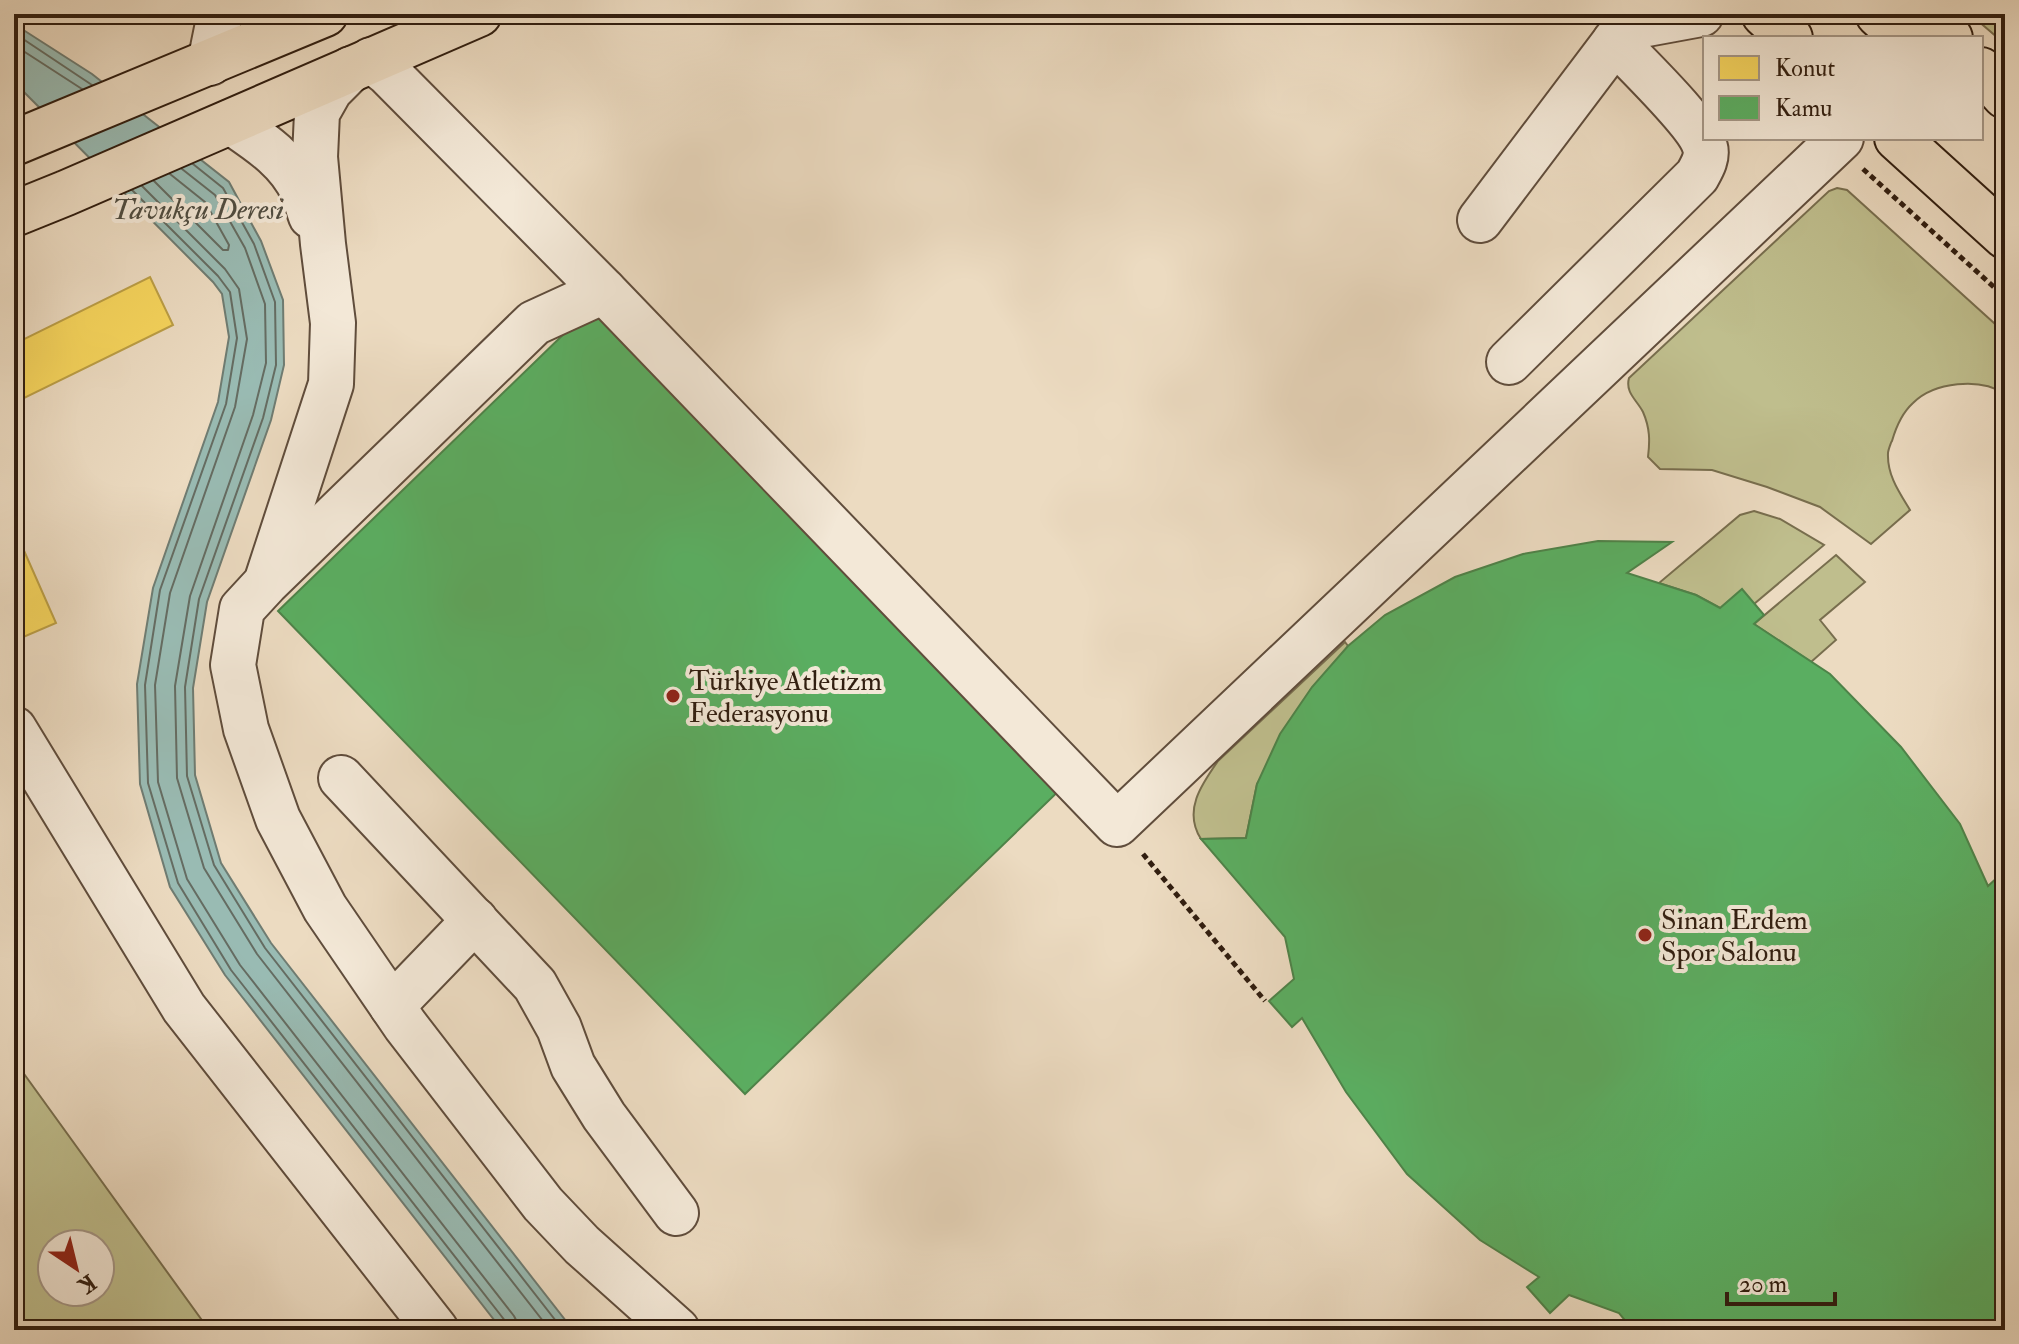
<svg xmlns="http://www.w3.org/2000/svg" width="2019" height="1344" viewBox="0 0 2019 1344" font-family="'IM FELL Double Pica',serif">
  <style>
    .green { fill: #bfbe8d; stroke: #786e4e; stroke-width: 2; fill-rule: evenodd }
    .water { fill: #99bbb3; stroke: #6f7c72; stroke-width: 2 }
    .homes { fill: #f6d55c; stroke: #bb9e45; stroke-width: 2 }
    .public { fill: #5aae61; stroke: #4e8349; stroke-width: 2 }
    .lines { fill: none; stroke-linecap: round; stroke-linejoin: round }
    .shore { stroke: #656c62; stroke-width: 2 }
    .minor-casing { stroke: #604d3c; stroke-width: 48 }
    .major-casing { stroke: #311e10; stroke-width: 48 }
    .path { stroke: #311e10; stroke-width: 5; stroke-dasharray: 6 4; stroke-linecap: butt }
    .minor { stroke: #f3e8d7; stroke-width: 44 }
    .major { stroke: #ecdbc1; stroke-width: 44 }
    .poi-dot { fill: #8f2418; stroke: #f3e8d7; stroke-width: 3 }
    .labels { text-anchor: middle; stroke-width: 8; stroke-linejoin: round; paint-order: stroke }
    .poi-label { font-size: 28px; fill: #311e10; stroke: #f3e8d7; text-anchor: start }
    .water-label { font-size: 30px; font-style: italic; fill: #504d41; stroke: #f3e8d7 }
  </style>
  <rect width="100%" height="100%" fill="#ecdbc1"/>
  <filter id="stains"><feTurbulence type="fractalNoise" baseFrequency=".0025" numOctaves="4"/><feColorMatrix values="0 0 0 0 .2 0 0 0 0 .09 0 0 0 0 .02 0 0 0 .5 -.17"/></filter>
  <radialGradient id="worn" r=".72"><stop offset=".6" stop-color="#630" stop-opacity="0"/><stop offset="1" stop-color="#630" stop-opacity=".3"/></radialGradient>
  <g class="green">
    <path d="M 1970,14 L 2005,14 L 2005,44 Z"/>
    <path d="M 1837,188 L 1847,190 L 2005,333 L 2005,394 C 1980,377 1934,382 1913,403 C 1902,413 1896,427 1892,441 C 1891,442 1888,451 1888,453 C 1887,475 1899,492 1910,510 L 1871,544 L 1820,507 L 1767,487 L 1712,470 L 1660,469 L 1648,457 C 1650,441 1650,428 1643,412 C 1637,400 1625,393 1629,378 L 1829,191 Z"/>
    <path d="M 1754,511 L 1780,519 L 1824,545 L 1754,604 L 1720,608 L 1696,595 L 1659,583 L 1740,515 Z"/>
    <path d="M 1836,555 L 1865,582 L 1820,620 L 1836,640 L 1811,662 L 1754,624 Z"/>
    <path d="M 1345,642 L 1348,646 L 1257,784 L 1246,838 L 1201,839 C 1183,811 1201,785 1218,761 Z"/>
    <path d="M 14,1060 L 209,1330 L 14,1330 ZM 100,1244 L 100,1292 L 52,1292 L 52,1244 Z"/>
  </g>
  <path class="water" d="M 14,24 L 92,74 L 229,182 L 261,241 L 283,300 L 284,365 L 271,420 L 207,602 L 193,688 L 195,775 L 221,863 L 271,943 L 573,1330 L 502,1330 L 225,975 L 170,887 L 140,784 L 137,684 L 153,588 L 218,402 L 229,337 L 222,294 L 213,282 L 14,82 Z"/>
  <g class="homes">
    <path d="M 150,277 L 173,325 L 14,403 L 14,344 Z"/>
    <path d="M 14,528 L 56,623 L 14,641 Z"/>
  </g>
  <g class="public">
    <path d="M 601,298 L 1069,781 L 745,1094 L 278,611 Z"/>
    <path d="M 1598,541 L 1672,542 L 1627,573 L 1696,595 L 1720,608 L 1742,589 L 1764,615 L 1754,624 L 1830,674 L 1901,747 L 1960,824 L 1988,886 L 1999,876 L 2005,883 L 2005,916 L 2001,919 L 2005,934 L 2005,1155 L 2003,1161 L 2005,1168 L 2005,1330 L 1633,1330 L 1619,1313 L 1569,1295 L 1550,1313 L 1527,1287 L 1539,1277 L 1480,1240 L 1407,1174 L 1346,1092 L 1302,1018 L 1292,1027 L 1269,1001 L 1294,979 L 1285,937 L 1201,839 L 1246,838 L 1257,784 L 1280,734 L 1312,687 L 1348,646 L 1385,615 L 1455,577 L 1523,554 Z"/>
  </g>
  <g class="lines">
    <g class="shore">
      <path d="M 14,33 L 92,85"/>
      <path d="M 14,45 L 82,89"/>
      <path d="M 193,164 L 223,188 L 254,244 L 275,302 L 276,365 L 263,418 L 199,599 L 185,687 L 187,776 L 214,865 L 265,948 L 563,1330"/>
      <path d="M 182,169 L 215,195 L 245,248 L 265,304 L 266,363 L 253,415 L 190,596 L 175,686 L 177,778 L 204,868 L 257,954 L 550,1330"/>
      <path d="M 154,181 L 223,250 L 228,250 L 229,245 L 205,202 L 170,174"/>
      <path d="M 142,186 L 225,269 L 239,289 L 247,339 L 235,407 L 170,593 L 155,685 L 158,782 L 187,879 L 240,965 L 514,1316 L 517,1322 L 518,1330"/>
      <path d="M 132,190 L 218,276 L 230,292 L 237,338 L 226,404 L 160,590 L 145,685 L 148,783 L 178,883 L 231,970 L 506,1322 L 508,1330"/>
    </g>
    <defs>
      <g id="minor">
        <path d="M 371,60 L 388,73 L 604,291 L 1117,824 L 1841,138"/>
        <path d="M 210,63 L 220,14"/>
        <path d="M 231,122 C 259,141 289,160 303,192 C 306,200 308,208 311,216"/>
        <path d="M 1480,220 L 1625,28 L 1701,14"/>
        <path d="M 604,291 L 534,323 L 266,583 L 242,609 L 233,665 L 246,729 L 278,819 L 325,908 L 405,1025 L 543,1204 L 582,1245 L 677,1330"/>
        <path d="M 1509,362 L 1697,176 C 1702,167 1708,157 1705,147 C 1699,123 1634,62 1615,41"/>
        <path d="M 268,577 L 331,384 L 333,323 L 323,244 L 315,157 L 317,113 L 330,90 L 351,69"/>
        <path d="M 14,729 L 184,1008 L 436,1330"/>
        <path d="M 341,778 L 535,985 L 559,1028 L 573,1066 L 604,1116 L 676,1213"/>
        <path d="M 392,1006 L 475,920"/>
      </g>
      <g id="major">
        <path d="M 1764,14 L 1790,38"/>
        <path d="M 1878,14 L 1904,38"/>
        <path d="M 1924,14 L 1950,38"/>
        <path d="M 1981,70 L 2005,96"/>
        <path d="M 1897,138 L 2005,236"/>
        <path d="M 14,143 L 325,14"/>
        <path d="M 14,214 L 66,193 L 479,14"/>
      </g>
    </defs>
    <use href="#minor" class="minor-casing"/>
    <use href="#major" class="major-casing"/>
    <g class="path">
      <path d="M 1863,169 L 2005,297"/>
      <path d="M 1143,854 L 1265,1001"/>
    </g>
    <use href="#minor" class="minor"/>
    <use href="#major" class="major"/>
  </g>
  <g class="poi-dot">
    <circle cx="673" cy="696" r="8"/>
    <circle cx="1645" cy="935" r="8"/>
  </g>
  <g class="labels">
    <g class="poi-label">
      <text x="689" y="690">Türkiye Atletizm<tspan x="689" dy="32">Federasyonu</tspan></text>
      <text x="1661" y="929">Sinan Erdem<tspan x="1661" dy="32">Spor Salonu</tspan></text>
    </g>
    <g class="water-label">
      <text x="198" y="219">Tavukçu Deresi</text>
    </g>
  </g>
  <rect width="2019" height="1344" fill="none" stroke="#ecdbc1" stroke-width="48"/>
  <rect x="16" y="16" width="1987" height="1312" fill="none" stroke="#311e10" stroke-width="4"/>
  <rect x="24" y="24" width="1971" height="1296" fill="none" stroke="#311e10" stroke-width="2"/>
  <rect x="1703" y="36" width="280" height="104" fill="#f3e8d7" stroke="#a59787" stroke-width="2"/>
  <rect x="1719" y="56" width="40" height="24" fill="#f6d55c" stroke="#a59787" stroke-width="2"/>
  <text x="1775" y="76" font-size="24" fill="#311e10">Konut</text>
  <rect x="1719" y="96" width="40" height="24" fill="#5aae61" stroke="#a59787" stroke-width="2"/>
  <text x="1775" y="116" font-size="24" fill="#311e10">Kamu</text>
  <g transform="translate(76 1268) rotate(145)"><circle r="38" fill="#f3e8d7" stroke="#a59787" stroke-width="2"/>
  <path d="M0-6L14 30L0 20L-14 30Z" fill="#8f2418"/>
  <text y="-12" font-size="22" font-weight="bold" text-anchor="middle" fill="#311e10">K</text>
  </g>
  <path d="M1727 1292v12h108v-12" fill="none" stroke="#311e10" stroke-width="4"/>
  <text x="1739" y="1292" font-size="24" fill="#311e10" stroke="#f3e8d7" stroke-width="6" paint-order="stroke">20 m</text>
  <rect width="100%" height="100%" filter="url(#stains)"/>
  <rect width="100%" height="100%" fill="url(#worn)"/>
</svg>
